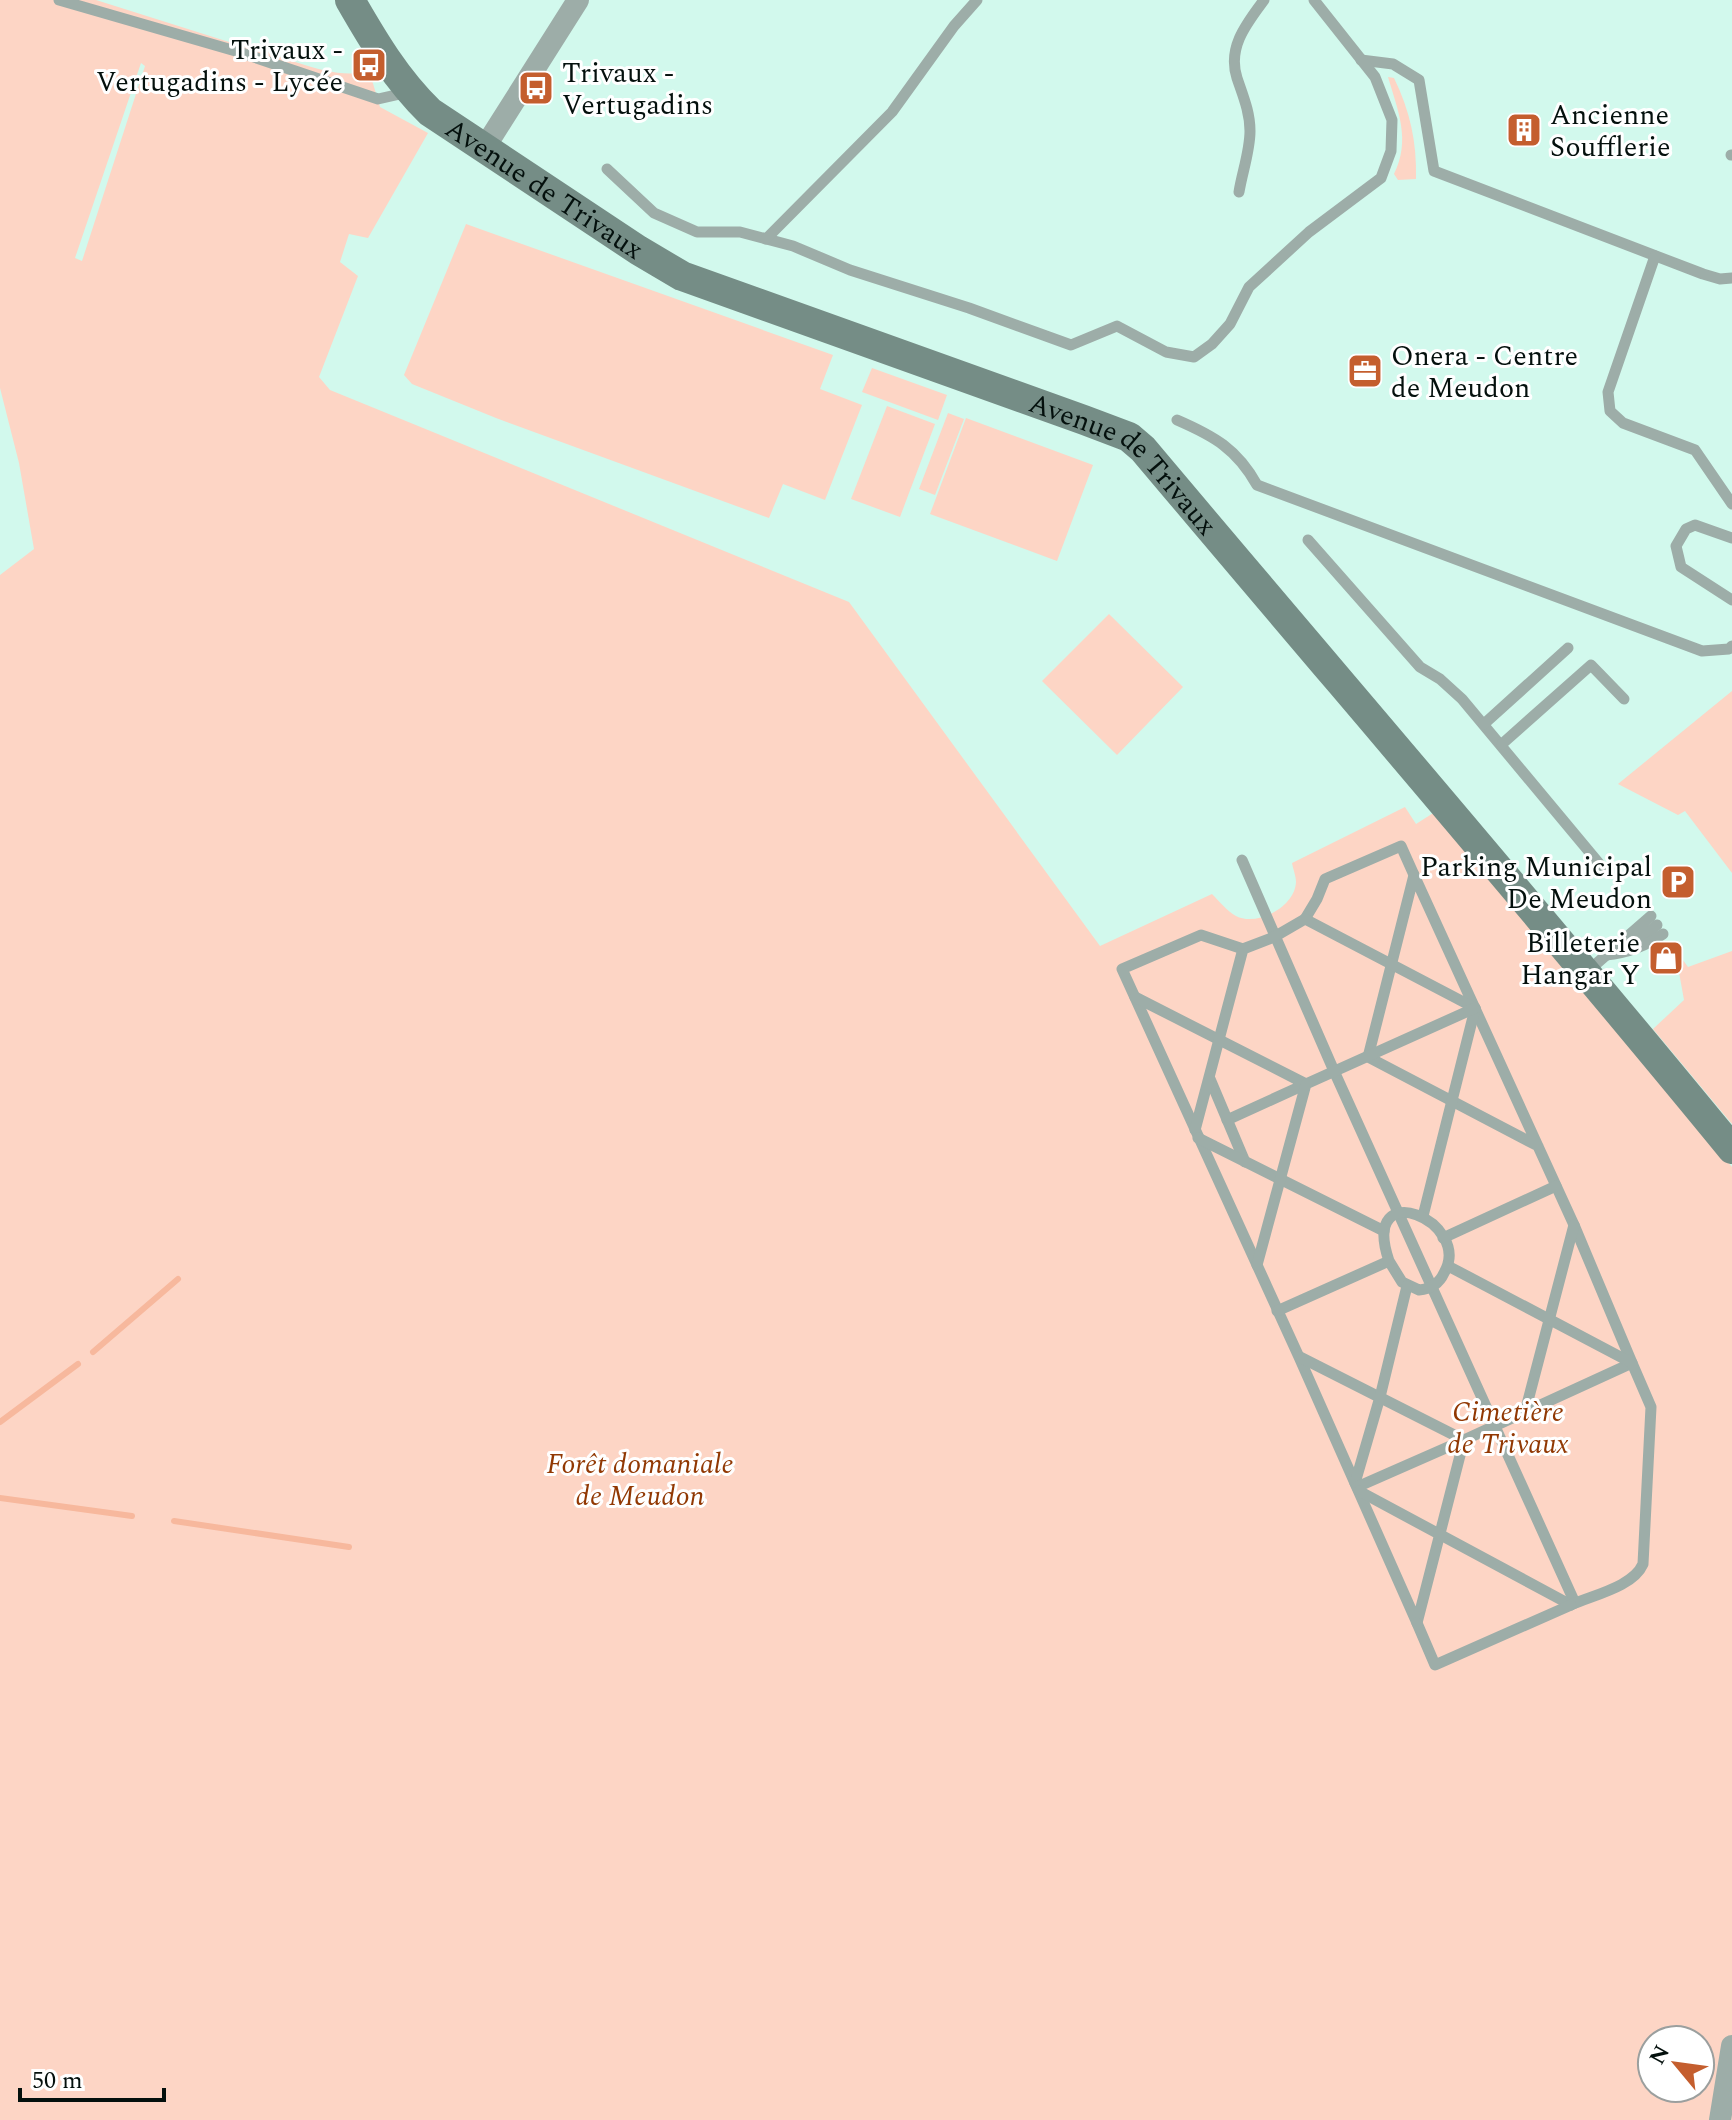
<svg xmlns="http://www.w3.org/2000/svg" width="1732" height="2120" viewBox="0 0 1732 2120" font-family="Spectral,serif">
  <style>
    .green { fill: #fdd5c5; fill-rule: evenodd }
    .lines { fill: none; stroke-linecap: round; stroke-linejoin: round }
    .stream { stroke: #f7b89d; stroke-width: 6 }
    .lane { stroke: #9dada8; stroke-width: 11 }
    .street { stroke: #9dada8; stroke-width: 22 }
    .secondary { stroke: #758d86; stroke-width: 30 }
    .labels { text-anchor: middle; stroke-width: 6; stroke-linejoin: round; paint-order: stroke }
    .poi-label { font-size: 28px; fill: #04100d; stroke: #fff; text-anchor: end }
    .street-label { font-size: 28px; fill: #04100d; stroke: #fff }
    .park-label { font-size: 28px; font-style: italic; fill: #913803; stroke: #fff }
  </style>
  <rect width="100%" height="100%" fill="#d2f9ed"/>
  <g class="green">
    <path d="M 0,0 L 96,0 L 248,48 L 252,46 C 281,56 339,83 369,70 L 380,107 L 428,133 L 368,238 L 349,234 L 340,262 L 358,276 L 319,377 L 330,390 L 849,602 L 1100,946 L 1212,894 C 1219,901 1227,911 1236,916 C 1257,927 1295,907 1296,882 C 1296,876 1293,869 1292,863 L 1405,807 L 1416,824 L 1438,810 L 1732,1167 L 1732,2120 L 0,2120 L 0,575 L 34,549 L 19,463 L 0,388 ZM 141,63 L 145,66 L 82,261 L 75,258 ZM 1652,2040 L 1700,2040 L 1700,2088 L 1652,2088 Z"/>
    <path d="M 1388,77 L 1394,78 C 1410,111 1417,142 1416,179 L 1398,180 L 1394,174 C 1411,140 1398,111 1388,77 Z"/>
    <path d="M 466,224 L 833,355 L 820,389 L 862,405 L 825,500 L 783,484 L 769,518 L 496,418 L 412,384 L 404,375 Z"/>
    <path d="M 872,368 L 947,395 L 938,420 L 862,392 Z"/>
    <path d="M 887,406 L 935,424 L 900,517 L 851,499 Z"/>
    <path d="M 948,413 L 964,419 L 935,495 L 919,489 Z"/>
    <path d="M 966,418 L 1093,465 L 1057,561 L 930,514 Z"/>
    <path d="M 1109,614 L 1183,687 L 1117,755 L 1042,681 Z"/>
    <path d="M 1732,691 L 1732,873 L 1685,811 L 1678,815 L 1618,784 Z"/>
    <path d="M 1669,941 L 1688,967 L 1732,951 L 1732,1124 L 1653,1029 L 1684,1000 L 1677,961 Z"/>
  </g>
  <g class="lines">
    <g class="stream">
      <path d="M 93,1352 L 178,1279"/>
      <path d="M 0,1422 L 78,1364"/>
      <path d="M 0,1498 L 132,1516"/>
      <path d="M 174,1521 L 349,1547"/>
    </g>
    <g class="lane">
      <path d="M 59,0 L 239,52 L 378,99 L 409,92"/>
      <path d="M 1361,60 L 1393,64 L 1419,80 L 1434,171 L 1703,274 L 1720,279 L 1732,278"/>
      <path d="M 1731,155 L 1732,155"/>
      <path d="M 607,169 L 654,213 L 697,232 L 740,232 L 793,246 L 850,270 L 969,308 L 1071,345 L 1117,326 L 1166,352 L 1194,357 L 1212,344 L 1230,324 L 1249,287 L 1309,232 L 1381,178 L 1391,151 L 1392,120 L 1375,77 L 1314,0"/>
      <path d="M 1239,192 C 1242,173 1250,151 1250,131 C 1250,112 1243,96 1237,78 C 1227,47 1247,23 1264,0"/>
      <path d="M 766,239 L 892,112 L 954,26 L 977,0"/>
      <path d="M 1655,256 L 1608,392 L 1610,411 L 1623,423 L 1695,450 L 1732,504"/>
      <path d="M 1177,420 C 1214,436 1237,449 1257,485 L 1702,651 L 1729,649 L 1732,646"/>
      <path d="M 1732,538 L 1695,525 L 1686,529 L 1676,546 L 1681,567 L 1732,600"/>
      <path d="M 1308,540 L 1420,667 L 1440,679 L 1462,699 L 1602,867"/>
      <path d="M 1484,724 L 1568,648"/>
      <path d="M 1502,744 L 1591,665 L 1624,699"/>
      <path d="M 1242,860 L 1334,1071 L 1575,1603"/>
      <path d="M 1305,919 L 1317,899 L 1325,879 L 1401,846 L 1414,875"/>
      <path d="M 1629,948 L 1657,925"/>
      <path d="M 1243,949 L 1201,935 L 1122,969 L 1299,1357 L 1417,1623 L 1464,1440 L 1632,1363 L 1574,1225 L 1414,875 L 1368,1057 L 1538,1146"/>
      <path d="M 1606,955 C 1627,953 1646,946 1663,934"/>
      <path d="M 1588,971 L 1651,916"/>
      <path d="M 1135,997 L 1306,1084 L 1227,1120"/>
      <path d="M 1210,1079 L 1245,1162"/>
      <path d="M 1195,1130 L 1243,949 L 1274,937 L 1305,919 L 1475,1008"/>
      <path d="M 1198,1138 L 1384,1231"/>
      <path d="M 1423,1216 L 1475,1009"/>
      <path d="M 1443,1238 L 1556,1186"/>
      <path d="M 1257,1265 L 1306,1084 L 1475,1008"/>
      <path d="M 1277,1311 L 1389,1261 C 1359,1173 1474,1222 1444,1273 C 1439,1284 1431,1289 1419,1290 L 1402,1282 L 1389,1261"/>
      <path d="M 1300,1357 L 1464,1440"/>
      <path d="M 1525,1412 L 1574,1225"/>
      <path d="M 1355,1483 L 1380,1397 L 1407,1286"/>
      <path d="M 1357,1487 L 1464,1440"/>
      <path d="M 1359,1491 L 1571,1605 C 1593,1595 1633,1587 1643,1564 L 1651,1407 L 1632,1363 L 1448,1266"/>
      <path d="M 1417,1623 L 1435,1665 L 1571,1605"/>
    </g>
    <g class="street">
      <path d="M 485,147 L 578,0"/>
      <path d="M 1720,2120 L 1732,2046"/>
    </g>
    <path class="secondary" id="s1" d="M 350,0 C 373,40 396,79 430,112 L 638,250 L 682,276 L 1084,420 L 1129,437 L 1143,449 C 1339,682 1539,913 1732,1149"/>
  </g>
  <defs>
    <symbol id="bus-square" viewBox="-11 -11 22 22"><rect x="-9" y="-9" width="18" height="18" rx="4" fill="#c45e2e" stroke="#fff"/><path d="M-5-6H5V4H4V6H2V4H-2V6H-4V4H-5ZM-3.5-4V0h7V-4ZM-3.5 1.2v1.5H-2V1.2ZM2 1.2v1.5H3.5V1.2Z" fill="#fff"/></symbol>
    <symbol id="building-square" viewBox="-11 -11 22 22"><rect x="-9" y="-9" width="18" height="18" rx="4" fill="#c45e2e" stroke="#fff"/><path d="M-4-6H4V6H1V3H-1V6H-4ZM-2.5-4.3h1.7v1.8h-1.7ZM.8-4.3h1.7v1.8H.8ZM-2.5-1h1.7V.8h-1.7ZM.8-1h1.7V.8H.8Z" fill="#fff"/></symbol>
    <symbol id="office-square" viewBox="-11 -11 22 22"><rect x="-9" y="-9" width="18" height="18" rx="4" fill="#c45e2e" stroke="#fff"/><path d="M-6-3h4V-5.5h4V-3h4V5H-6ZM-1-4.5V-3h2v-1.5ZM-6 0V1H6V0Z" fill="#fff"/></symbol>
    <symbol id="parking-square" viewBox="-11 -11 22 22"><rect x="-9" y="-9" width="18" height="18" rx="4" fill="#c45e2e" stroke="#fff"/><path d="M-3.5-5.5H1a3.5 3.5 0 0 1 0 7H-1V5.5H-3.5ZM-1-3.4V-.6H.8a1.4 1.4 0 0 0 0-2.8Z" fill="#fff"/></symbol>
    <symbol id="shop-square" viewBox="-11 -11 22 22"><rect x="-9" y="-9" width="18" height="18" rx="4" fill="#c45e2e" stroke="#fff"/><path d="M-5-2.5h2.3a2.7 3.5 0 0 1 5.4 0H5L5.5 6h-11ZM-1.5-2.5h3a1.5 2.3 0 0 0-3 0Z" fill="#fff"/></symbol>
  </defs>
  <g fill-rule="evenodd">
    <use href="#bus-square" x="349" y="45" width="40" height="40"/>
    <use href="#bus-square" x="516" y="68" width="40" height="40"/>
    <use href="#building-square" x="1504" y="110" width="40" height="40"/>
    <use href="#office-square" x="1345" y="351" width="40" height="40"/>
    <use href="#parking-square" x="1658" y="862" width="40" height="40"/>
    <use href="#shop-square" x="1646" y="938" width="40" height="40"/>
  </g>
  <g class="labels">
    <g class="poi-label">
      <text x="343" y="59">Trivaux -<tspan x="343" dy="32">Vertugadins - Lycée</tspan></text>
      <text x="562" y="82" text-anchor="start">Trivaux -<tspan x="562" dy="32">Vertugadins</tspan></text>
      <text x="1550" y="124" text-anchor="start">Ancienne<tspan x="1550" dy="32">Soufflerie</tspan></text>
      <text x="1391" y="365" text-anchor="start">Onera - Centre<tspan x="1391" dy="32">de Meudon</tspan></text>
      <text x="1652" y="876">Parking Municipal<tspan x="1652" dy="32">De Meudon</tspan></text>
      <text x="1640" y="952">Billeterie<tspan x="1640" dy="32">Hangar Y</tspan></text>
    </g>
    <g class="street-label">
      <text dy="10" stroke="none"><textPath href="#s1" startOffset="276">Avenue de Trivaux</textPath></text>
      <text dy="10" stroke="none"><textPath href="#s1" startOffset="924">Avenue de Trivaux</textPath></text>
    </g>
    <g class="park-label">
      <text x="1508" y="1421">Cimetière<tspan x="1508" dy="32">de Trivaux</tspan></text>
      <text x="640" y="1473">Forêt domaniale<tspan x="640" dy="32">de Meudon</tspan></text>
    </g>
  </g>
  <g transform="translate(1676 2064) rotate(299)"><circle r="38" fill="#ffffff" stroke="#9b9f9e" stroke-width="2"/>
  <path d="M0-6L14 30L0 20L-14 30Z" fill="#c45e2e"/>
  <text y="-12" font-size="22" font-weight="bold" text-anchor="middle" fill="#04100d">N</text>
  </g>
  <path d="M20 2088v12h144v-12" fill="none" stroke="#04100d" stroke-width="4"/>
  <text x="32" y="2088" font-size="24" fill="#04100d" stroke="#ffffff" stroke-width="6" paint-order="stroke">50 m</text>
</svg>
